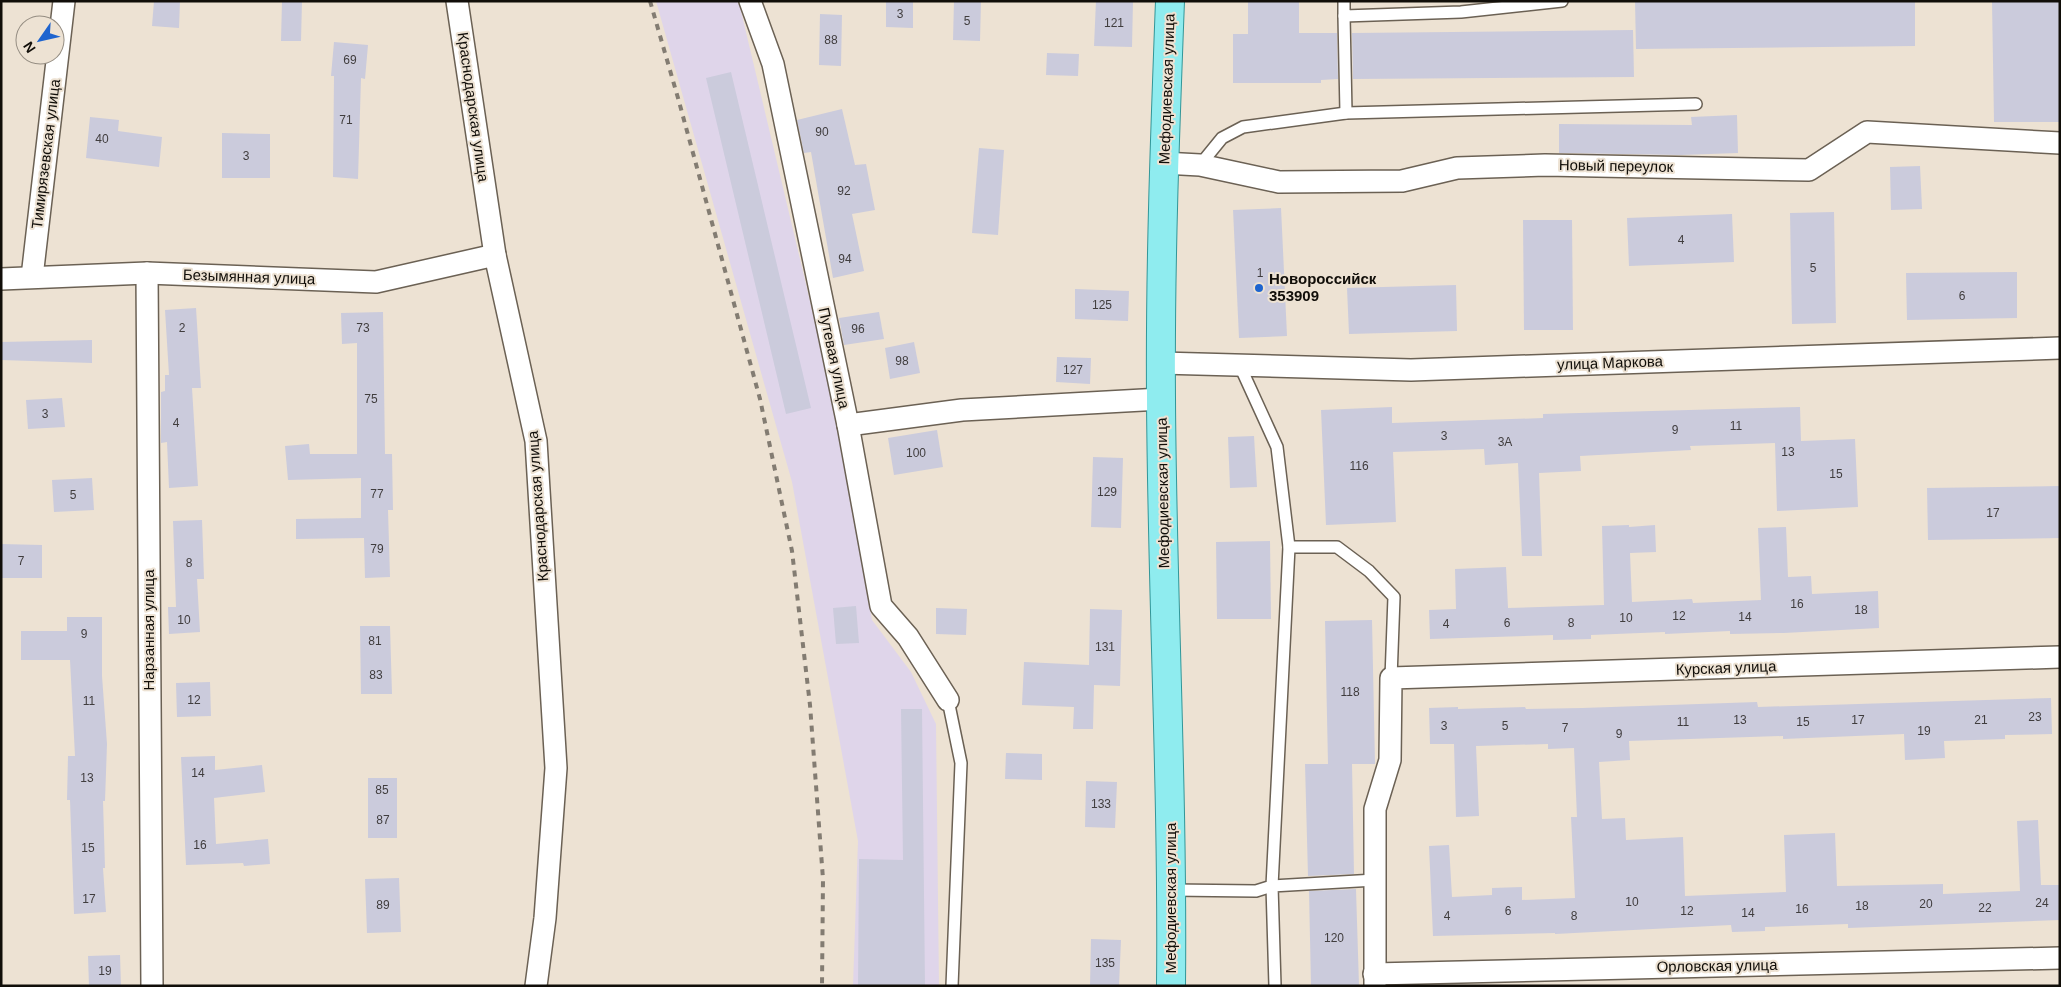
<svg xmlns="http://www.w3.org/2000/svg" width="2061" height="987" viewBox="0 0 2061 987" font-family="Arial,sans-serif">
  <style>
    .industrial { fill: #dfd5ea }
    .building { fill: #cbcbdc }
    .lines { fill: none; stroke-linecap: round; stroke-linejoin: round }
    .lane-casing { stroke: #6b6154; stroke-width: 14 }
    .street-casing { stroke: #6b6154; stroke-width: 24 }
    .primary-casing { stroke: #329698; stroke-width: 30 }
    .lane { stroke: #fff; stroke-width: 11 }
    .street { stroke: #fff; stroke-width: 21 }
    .primary { stroke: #8fecef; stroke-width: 28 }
    .rail { stroke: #837c72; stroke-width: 4; stroke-dasharray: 6 6; stroke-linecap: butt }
    .poi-dot { fill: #1e64cf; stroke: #ede2d3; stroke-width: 2 }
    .labels { text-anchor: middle; stroke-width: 4; stroke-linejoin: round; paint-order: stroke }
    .number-label { font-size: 12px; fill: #403d3e }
    .street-label { font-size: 15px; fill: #110e09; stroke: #ede2d3 }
    .poi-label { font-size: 15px; font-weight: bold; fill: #110e09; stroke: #ede2d3; text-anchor: start }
  </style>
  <rect width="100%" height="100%" fill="#ede2d3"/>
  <path class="industrial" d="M 656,1 L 737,1 L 740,7 L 834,402 L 872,620 L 911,672 L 936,724 L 939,986 L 853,986 L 858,841 L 792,482 Z"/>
  <g class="building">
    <path d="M 154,1 L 180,1 L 179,28 L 152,26 Z"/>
    <path d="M 282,1 L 302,1 L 301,41 L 281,41 Z"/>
    <path d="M 886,1 L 913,1 L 913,28 L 886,27 Z"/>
    <path d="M 954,1 L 981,1 L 980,41 L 953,40 Z"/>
    <path d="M 1096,1 L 1133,1 L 1132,47 L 1094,46 Z"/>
    <path d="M 1248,1 L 1299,1 L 1299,33 L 1337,33 L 1338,79 L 1321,80 L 1321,83 L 1233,83 L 1233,34 L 1248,34 Z"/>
    <path d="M 1635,1 L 1915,1 L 1915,46 L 1636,49 Z"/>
    <path d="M 1992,2 L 2060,2 L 2060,122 L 1994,122 Z"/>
    <path d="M 820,14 L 842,15 L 841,66 L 819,65 Z"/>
    <path d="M 1633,30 L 1634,77 L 1353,79 L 1352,33 Z"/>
    <path d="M 334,42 L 368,45 L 365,79 L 361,78 L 358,179 L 333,177 L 334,76 L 331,76 Z"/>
    <path d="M 1047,53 L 1079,54 L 1078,76 L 1046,75 Z"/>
    <path d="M 731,72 L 811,408 L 786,414 L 706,78 Z"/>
    <path d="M 842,109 L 855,165 L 866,164 L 875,210 L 852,214 L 864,271 L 833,278 L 811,152 L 804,153 L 797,120 Z"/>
    <path d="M 1737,115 L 1738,153 L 1681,155 L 1559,153 L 1559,124 L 1692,125 L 1691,117 Z"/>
    <path d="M 90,117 L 119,120 L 118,131 L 162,137 L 159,167 L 86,158 Z"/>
    <path d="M 222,133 L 270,134 L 270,178 L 222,178 Z"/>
    <path d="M 979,148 L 1004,150 L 998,235 L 972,233 Z"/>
    <path d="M 1920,166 L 1922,209 L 1891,210 L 1890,167 Z"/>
    <path d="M 1281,208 L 1287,336 L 1239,338 L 1233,210 Z"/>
    <path d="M 1834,212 L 1836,323 L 1792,324 L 1790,213 Z"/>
    <path d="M 1732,214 L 1734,262 L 1629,266 L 1627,218 Z"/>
    <path d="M 1523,220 L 1572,220 L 1573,330 L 1524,330 Z"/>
    <path d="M 2017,272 L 2017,318 L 1907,320 L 1906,273 Z"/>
    <path d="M 1456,285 L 1457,331 L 1349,334 L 1347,288 Z"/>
    <path d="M 1075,289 L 1129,291 L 1128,321 L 1075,319 Z"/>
    <path d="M 196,308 L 201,388 L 192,388 L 198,486 L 169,488 L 167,442 L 161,443 L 161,392 L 165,391 L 165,375 L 169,375 L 165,310 Z"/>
    <path d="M 383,312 L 385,454 L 392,454 L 393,510 L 388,510 L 390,577 L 365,578 L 364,538 L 296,539 L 296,519 L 361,518 L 361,478 L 288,480 L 285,446 L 309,444 L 310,454 L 357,454 L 357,343 L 342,344 L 341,313 Z"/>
    <path d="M 879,312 L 884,339 L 844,345 L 839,318 Z"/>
    <path d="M 92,340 L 92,363 L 1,360 L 1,342 Z"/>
    <path d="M 914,342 L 920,373 L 890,379 L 885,348 Z"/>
    <path d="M 1057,357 L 1091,358 L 1090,384 L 1056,382 Z"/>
    <path d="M 62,398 L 65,427 L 28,429 L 26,400 Z"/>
    <path d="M 1392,407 L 1392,423 L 1543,418 L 1543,414 L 1800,407 L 1801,441 L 1855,439 L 1858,507 L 1777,511 L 1775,443 L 1690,446 L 1691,450 L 1580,456 L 1581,471 L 1539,473 L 1542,556 L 1522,556 L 1518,463 L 1485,465 L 1484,449 L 1393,452 L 1396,522 L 1326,525 L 1321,410 Z"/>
    <path d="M 937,430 L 943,467 L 894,475 L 888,438 Z"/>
    <path d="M 1254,436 L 1257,487 L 1230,488 L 1228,437 Z"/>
    <path d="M 1093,457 L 1123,458 L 1121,528 L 1091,527 Z"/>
    <path d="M 92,478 L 94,510 L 54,512 L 52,480 Z"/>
    <path d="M 2060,486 L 2060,538 L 1928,540 L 1927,488 Z"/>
    <path d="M 202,520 L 204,579 L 197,579 L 200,632 L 169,634 L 168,607 L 176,607 L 173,521 Z"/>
    <path d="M 1629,525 L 1629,527 L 1655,525 L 1656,552 L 1630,553 L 1632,602 L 1692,599 L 1693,603 L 1761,600 L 1758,528 L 1786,527 L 1788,577 L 1811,576 L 1812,594 L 1878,591 L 1879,628 L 1784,633 L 1730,634 L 1730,631 L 1665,634 L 1665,632 L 1591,635 L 1591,639 L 1553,640 L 1553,635 L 1430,639 L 1429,610 L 1456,609 L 1455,569 L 1506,567 L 1508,608 L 1604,605 L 1602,526 Z"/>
    <path d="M 1270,541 L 1271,619 L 1217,619 L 1216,542 Z"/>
    <path d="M 1,544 L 42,545 L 42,578 L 1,578 Z"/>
    <path d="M 856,606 L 859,643 L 836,644 L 833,608 Z"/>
    <path d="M 936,608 L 967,609 L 966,635 L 936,634 Z"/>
    <path d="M 1090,609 L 1122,610 L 1120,686 L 1094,685 L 1093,729 L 1073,729 L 1074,707 L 1022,705 L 1024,662 L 1089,665 Z"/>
    <path d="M 67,617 L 102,617 L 102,676 L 107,744 L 105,801 L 103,801 L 105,868 L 103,868 L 106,912 L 74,914 L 70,800 L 67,800 L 68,756 L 75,756 L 70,660 L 21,660 L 21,631 L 67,631 Z"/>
    <path d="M 1372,620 L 1375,764 L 1352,764 L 1354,874 L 1308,876 L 1305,764 L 1328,764 L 1325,621 Z"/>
    <path d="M 360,626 L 390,626 L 392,694 L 361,694 Z"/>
    <path d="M 210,682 L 211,716 L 177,717 L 176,683 Z"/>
    <path d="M 2051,698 L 2052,734 L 2005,735 L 2005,739 L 1944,741 L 1945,758 L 1905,760 L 1904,734 L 1783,739 L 1783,736 L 1629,741 L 1630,760 L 1599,762 L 1602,819 L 1625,818 L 1626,840 L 1683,837 L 1685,896 L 1786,892 L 1784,835 L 1835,833 L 1837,886 L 1943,884 L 1943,894 L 2020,891 L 2017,821 L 2038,820 L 2041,885 L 2060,885 L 2060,920 L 1848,928 L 1848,924 L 1765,927 L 1765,931 L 1732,932 L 1731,925 L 1555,934 L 1555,933 L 1433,936 L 1429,846 L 1449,845 L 1452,897 L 1492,895 L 1492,888 L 1522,887 L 1522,900 L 1575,898 L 1571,817 L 1577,817 L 1574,748 L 1548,749 L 1548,744 L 1476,746 L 1479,816 L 1456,817 L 1454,744 L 1430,744 L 1429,708 L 1458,707 L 1458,709 L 1525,707 L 1526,709 L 1582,708 L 1757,702 L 1758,707 Z"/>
    <path d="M 901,709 L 922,709 L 925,986 L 858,986 L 859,859 L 903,860 Z"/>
    <path d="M 1006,753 L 1042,754 L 1042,780 L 1005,779 Z"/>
    <path d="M 215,756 L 215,770 L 262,765 L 265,792 L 214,798 L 216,844 L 268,839 L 270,864 L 244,866 L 243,863 L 186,865 L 181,757 Z"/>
    <rect x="368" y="778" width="29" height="60"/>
    <path d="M 1086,781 L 1117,782 L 1115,828 L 1085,827 Z"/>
    <path d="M 399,878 L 401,932 L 367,933 L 365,879 Z"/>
    <path d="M 1356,889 L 1359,986 L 1311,986 L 1309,891 Z"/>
    <path d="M 1091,939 L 1121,940 L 1119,986 L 1090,986 Z"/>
    <path d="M 120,955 L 121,986 L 89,986 L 88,956 Z"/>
  </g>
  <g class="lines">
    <defs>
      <g id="lane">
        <path d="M 1344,1 L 1344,16 L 1461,12 L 1562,1"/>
        <path d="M 1344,16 L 1346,113"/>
        <path d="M 1200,165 L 1222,138 L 1243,127 L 1346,113 L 1696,104"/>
        <path d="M 1289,547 L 1337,547 L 1369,571 L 1394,597 L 1391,678"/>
        <path d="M 948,700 L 961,763 L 952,986"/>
        <path d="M 1172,890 L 1256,891 L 1272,886 L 1289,547 L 1277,447 L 1240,366"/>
        <path d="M 1275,986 L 1272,886 L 1375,880"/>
      </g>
      <g id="street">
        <path d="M 457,1 L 495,255 L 536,441 L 556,768 L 545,918 L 536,986"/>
        <path d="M 750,1 L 773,64 L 848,425 L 881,606 L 908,637 L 948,700"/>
        <path d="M 1163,163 L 1200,165 L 1279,182 L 1402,181 L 1457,168 L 1545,165 L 1809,170 L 1867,132 L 2060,143"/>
        <path d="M 147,273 L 152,986"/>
        <path d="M 32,277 L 64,1"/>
        <path d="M 1,279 L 147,273 L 376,282 L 495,255"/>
        <path d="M 1161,363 L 1411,370 L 2060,348"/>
        <path d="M 848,425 L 962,410 L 1161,399"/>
        <path d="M 1374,974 L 2060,958"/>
        <path d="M 1375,986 L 1375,809 L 1390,760 L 1391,678 L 2060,657"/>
      </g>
      <path id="primary" d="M 1170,1 C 1165,133 1160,265 1161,397 C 1162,593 1173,789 1171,986"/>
    </defs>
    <use href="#lane" class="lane-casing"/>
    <use href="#street" class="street-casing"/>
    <use href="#primary" class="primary-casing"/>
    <use href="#lane" class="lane"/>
    <use href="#street" class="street"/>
    <use href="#primary" class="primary"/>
    <path class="rail" d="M 650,1 L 678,98 L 760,399 L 792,551 L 810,705 L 823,879 L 822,986"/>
  </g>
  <circle class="poi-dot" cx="1259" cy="288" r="5"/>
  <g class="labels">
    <g class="number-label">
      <text x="900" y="18">3</text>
      <text x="967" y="25">5</text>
      <text x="1114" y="27">121</text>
      <text x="831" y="44">88</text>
      <text x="350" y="64">69</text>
      <text x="346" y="124">71</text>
      <text x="822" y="136">90</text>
      <text x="102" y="143">40</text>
      <text x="246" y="160">3</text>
      <text x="844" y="195">92</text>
      <text x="1681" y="244">4</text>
      <text x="845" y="263">94</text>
      <text x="1813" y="272">5</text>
      <text x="1260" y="277">1</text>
      <text x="1962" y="300">6</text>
      <text x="1102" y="309">125</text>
      <text x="182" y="332">2</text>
      <text x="363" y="332">73</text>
      <text x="858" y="333">96</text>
      <text x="902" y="365">98</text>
      <text x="1073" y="374">127</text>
      <text x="371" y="403">75</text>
      <text x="45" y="418">3</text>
      <text x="176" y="427">4</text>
      <text x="1736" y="430">11</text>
      <text x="1675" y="434">9</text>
      <text x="1444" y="440">3</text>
      <text x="1505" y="446">3А</text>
      <text x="1788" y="456">13</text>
      <text x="916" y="457">100</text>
      <text x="1359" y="470">116</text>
      <text x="1836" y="478">15</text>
      <text x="1107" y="496">129</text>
      <text x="377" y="498">77</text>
      <text x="73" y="499">5</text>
      <text x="1993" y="517">17</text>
      <text x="377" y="553">79</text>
      <text x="21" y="565">7</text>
      <text x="189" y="567">8</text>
      <text x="1797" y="608">16</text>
      <text x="1861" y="614">18</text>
      <text x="1679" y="620">12</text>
      <text x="1745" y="621">14</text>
      <text x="1626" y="622">10</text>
      <text x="184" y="624">10</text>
      <text x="1507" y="627">6</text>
      <text x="1571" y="627">8</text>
      <text x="1446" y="628">4</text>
      <text x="84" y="638">9</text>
      <text x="375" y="645">81</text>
      <text x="1105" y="651">131</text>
      <text x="376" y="679">83</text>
      <text x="1350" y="696">118</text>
      <text x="194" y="704">12</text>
      <text x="89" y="705">11</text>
      <text x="2035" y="721">23</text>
      <text x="1740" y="724">13</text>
      <text x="1858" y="724">17</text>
      <text x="1981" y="724">21</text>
      <text x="1683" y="726">11</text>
      <text x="1803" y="726">15</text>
      <text x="1444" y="730">3</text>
      <text x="1505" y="730">5</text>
      <text x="1565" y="732">7</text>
      <text x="1924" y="735">19</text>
      <text x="1619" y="738">9</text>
      <text x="198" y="777">14</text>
      <text x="87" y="782">13</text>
      <text x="382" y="794">85</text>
      <text x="1101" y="808">133</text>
      <text x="383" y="824">87</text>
      <text x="200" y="849">16</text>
      <text x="88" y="852">15</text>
      <text x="89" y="903">17</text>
      <text x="1632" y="906">10</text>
      <text x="2042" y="907">24</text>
      <text x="1926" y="908">20</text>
      <text x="383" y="909">89</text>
      <text x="1862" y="910">18</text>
      <text x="1985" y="912">22</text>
      <text x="1802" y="913">16</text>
      <text x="1508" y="915">6</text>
      <text x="1687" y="915">12</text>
      <text x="1748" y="917">14</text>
      <text x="1447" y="920">4</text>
      <text x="1574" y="920">8</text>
      <text x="1334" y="942">120</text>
      <text x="1105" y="967">135</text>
      <text x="105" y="975">19</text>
    </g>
    <g class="street-label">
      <text transform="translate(1167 89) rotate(-88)" y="5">Мефодиевская улица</text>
      <text transform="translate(473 107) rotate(82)" y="5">Краснодарская улица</text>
      <text transform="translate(46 154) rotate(-83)" y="5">Тимирязевская улица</text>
      <text transform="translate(1616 166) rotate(1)" y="5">Новый переулок</text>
      <text transform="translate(249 277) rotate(2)" y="5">Безымянная улица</text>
      <text transform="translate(834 358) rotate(78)" y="5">Путевая улица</text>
      <text transform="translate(1610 363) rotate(-2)" y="5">улица Маркова</text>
      <text transform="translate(1163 493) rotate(-91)" y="5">Мефодиевская улица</text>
      <text transform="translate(538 506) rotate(-94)" y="5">Краснодарская улица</text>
      <text transform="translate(149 630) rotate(-90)" y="5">Нарзанная улица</text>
      <text transform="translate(1726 668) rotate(-2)" y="5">Курская улица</text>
      <text transform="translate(1171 898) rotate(-90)" y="5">Мефодиевская улица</text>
      <text transform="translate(1717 966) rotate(-1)" y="5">Орловская улица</text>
    </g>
    <g class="poi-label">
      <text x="1269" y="284">Новороссийск<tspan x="1269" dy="17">353909</tspan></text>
    </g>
  </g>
  <rect width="2061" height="987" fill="none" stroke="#110e09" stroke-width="5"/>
  <g transform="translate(40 40) rotate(236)"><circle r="24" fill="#ede2d3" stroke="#958d82"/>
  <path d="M0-4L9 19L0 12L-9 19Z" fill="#1e64cf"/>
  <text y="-8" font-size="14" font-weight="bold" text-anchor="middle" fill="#110e09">N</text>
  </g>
</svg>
